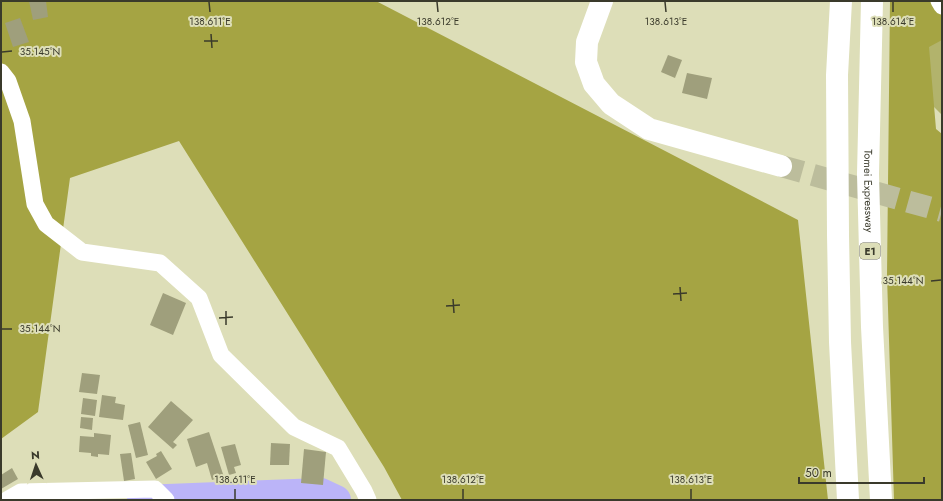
<svg xmlns="http://www.w3.org/2000/svg" width="943" height="501" viewBox="0 0 943 501" font-family="Jost,sans-serif">
  <style>
    .green { fill: #b2b36c }
    .forest { fill: #a5a443 }
    .lines { fill: none; stroke-linecap: round; stroke-linejoin: round }
    .river { stroke: #bbb4f8; stroke-width: 30 }
    .building { fill: #9f9f7c }
    .secondary-tunnel { stroke: #bcbd9c; stroke-width: 22; stroke-dasharray: 22 11; stroke-linecap: butt }
    .street { stroke: #fff; stroke-width: 17 }
    .secondary { stroke: #fff; stroke-width: 22 }
    .highway { stroke: #fff; stroke-width: 22 }
    .ticks { fill: none; stroke: #3a3a2b; stroke-width: 1.5 }
    .labels { text-anchor: middle; stroke-width: 4; stroke-linejoin: round; paint-order: stroke }
    .shield { fill: #dddeb8; stroke: #6b6b55; stroke-width: 1 }
    .shield-label { font-size: 10px; font-weight: bold; fill: #3a3a2b }
    .street-label { font-size: 11px; fill: #3a3a2b; stroke: #dddeb8 }
    .ticks-label { font-size: 10px; text-anchor: middle; fill: #3a3a2b; stroke: #dddeb8; stroke-width: 4; stroke-linejoin: round; paint-order: stroke }
  </style>
  <rect width="100%" height="100%" fill="#dddeb8"/>
  <path class="green" d="M 929,34 L 942,40 L 942,115 L 928,101 Z"/>
  <g class="forest">
    <path d="M 1,1 L 376,1 L 798,220 L 828,500 L 402,500 L 384,467 L 179,141 L 70,178 L 38,412 L 1,439 Z"/>
    <path d="M 890,1 L 942,1 L 942,40 L 929,47 L 936,129 L 942,134 L 942,500 L 894,500 L 887,276 Z"/>
  </g>
  <g class="lines">
    <path class="river" d="M 142,500 L 321,493 L 336,500"/>
  </g>
  <g class="building">
    <path d="M 29,1 L 46,1 L 48,17 L 33,20 Z"/>
    <path d="M 20,18 L 29,42 L 13,47 L 5,23 Z"/>
    <path d="M 668,55 L 682,60 L 675,78 L 661,72 Z"/>
    <path d="M 687,73 L 712,78 L 707,99 L 682,93 Z"/>
    <path d="M 163,293 L 186,303 L 173,335 L 150,325 Z"/>
    <path d="M 82,373 L 100,375 L 97,394 L 79,392 Z"/>
    <path d="M 102,395 L 116,397 L 115,403 L 125,405 L 123,420 L 99,417 Z"/>
    <path d="M 83,398 L 97,400 L 95,416 L 81,414 Z"/>
    <path d="M 171,401 L 193,420 L 173,442 L 177,445 L 173,449 L 148,427 Z"/>
    <path d="M 81,417 L 93,418 L 92,430 L 80,428 Z"/>
    <path d="M 140,422 L 148,455 L 136,458 L 128,425 Z"/>
    <path d="M 209,432 L 225,480 L 216,482 L 215,479 L 212,480 L 207,463 L 196,467 L 187,439 Z"/>
    <path d="M 94,433 L 111,435 L 109,455 L 98,454 L 98,457 L 91,456 L 91,453 L 79,452 L 80,436 L 94,437 Z"/>
    <path d="M 271,443 L 290,444 L 289,465 L 270,465 Z"/>
    <path d="M 235,444 L 241,465 L 234,467 L 236,473 L 229,475 L 221,447 Z"/>
    <path d="M 304,449 L 326,452 L 323,485 L 301,483 Z"/>
    <path d="M 161,451 L 172,469 L 156,479 L 146,462 L 157,456 L 156,454 Z"/>
    <path d="M 131,453 L 135,479 L 124,481 L 120,454 Z"/>
    <path d="M 12,468 L 18,479 L 1,489 L 1,475 Z"/>
  </g>
  <g class="lines">
    <path class="secondary-tunnel" d="M 781,166 L 942,211"/>
    <g class="street">
      <path d="M 939,1 L 942,6"/>
      <path d="M 1,72 L 8,81 L 22,121 L 35,204 L 46,224 L 82,252 L 160,263 L 199,298 L 221,355 L 294,427 L 338,448 L 364,491 L 368,500"/>
      <path d="M 7,500 L 21,492 L 155,489 L 166,500"/>
    </g>
    <path class="secondary" d="M 602,1 L 587,42 L 586,62 L 594,84 L 611,104 L 649,129 L 781,166"/>
    <g class="highway">
      <path d="M 841,1 L 837,75 L 838,235 L 840,342 L 848,500"/>
      <path id="s1" d="M 872,1 L 868,174 L 872,327 L 881,500"/>
    </g>
  </g>
  <path class="ticks" d="M 209,2 L 210,12M 437,2 L 438,12M 665,2 L 666,12M 893,2 L 893,12M 211,34 L 212,48M 204,41 L 218,41M 2,52 L 12,51M 931,281 L 941,280M 680,287 L 681,301M 673,294 L 687,293M 453,299 L 454,313M 446,306 L 460,305M 226,311 L 226,325M 219,318 L 233,317M 2,329 L 12,329M 235,489 L 235,499M 463,489 L 463,499M 691,489 L 691,499"/>
  <g class="labels">
    <rect class="shield" x="860" y="243" width="20" height="16" rx="3"/>
    <g class="shield-label">
      <text x="870" y="255">E1</text>
    </g>
    <g class="street-label">
      <text dy="4" stroke="none"><textPath href="#s1" startOffset="190">Tomei Expressway</textPath></text>
    </g>
  </g>
  <g class="ticks-label">
    <text x="210" y="25">138.611°E</text>
    <text x="438" y="25">138.612°E</text>
    <text x="666" y="25">138.613°E</text>
    <text x="893" y="25">138.614°E</text>
    <text x="40" y="55">35.145°N</text>
    <text x="903" y="284">35.144°N</text>
    <text x="40" y="332">35.144°N</text>
    <text x="235" y="483">138.611°E</text>
    <text x="463" y="483">138.612°E</text>
    <text x="691" y="483">138.613°E</text>
  </g>
  <rect width="943" height="501" fill="none" stroke="#3a3a2b" stroke-width="4"/>
  <g transform="translate(36 465) rotate(357)" stroke="#dddeb8" stroke-width="3" paint-order="stroke">
  <path d="M0-3L7 15L0 10L-7 15Z" fill="#3a3a2b"/>
  <text y="-6" font-size="11" font-weight="bold" text-anchor="middle" fill="#3a3a2b">N</text>
  </g>
  <path d="M799 477v6h125v-6" fill="none" stroke="#3a3a2b" stroke-width="2"/>
  <text x="805" y="477" font-size="12" fill="#3a3a2b" stroke="#dddeb8" stroke-width="3" paint-order="stroke">50 m</text>
</svg>
